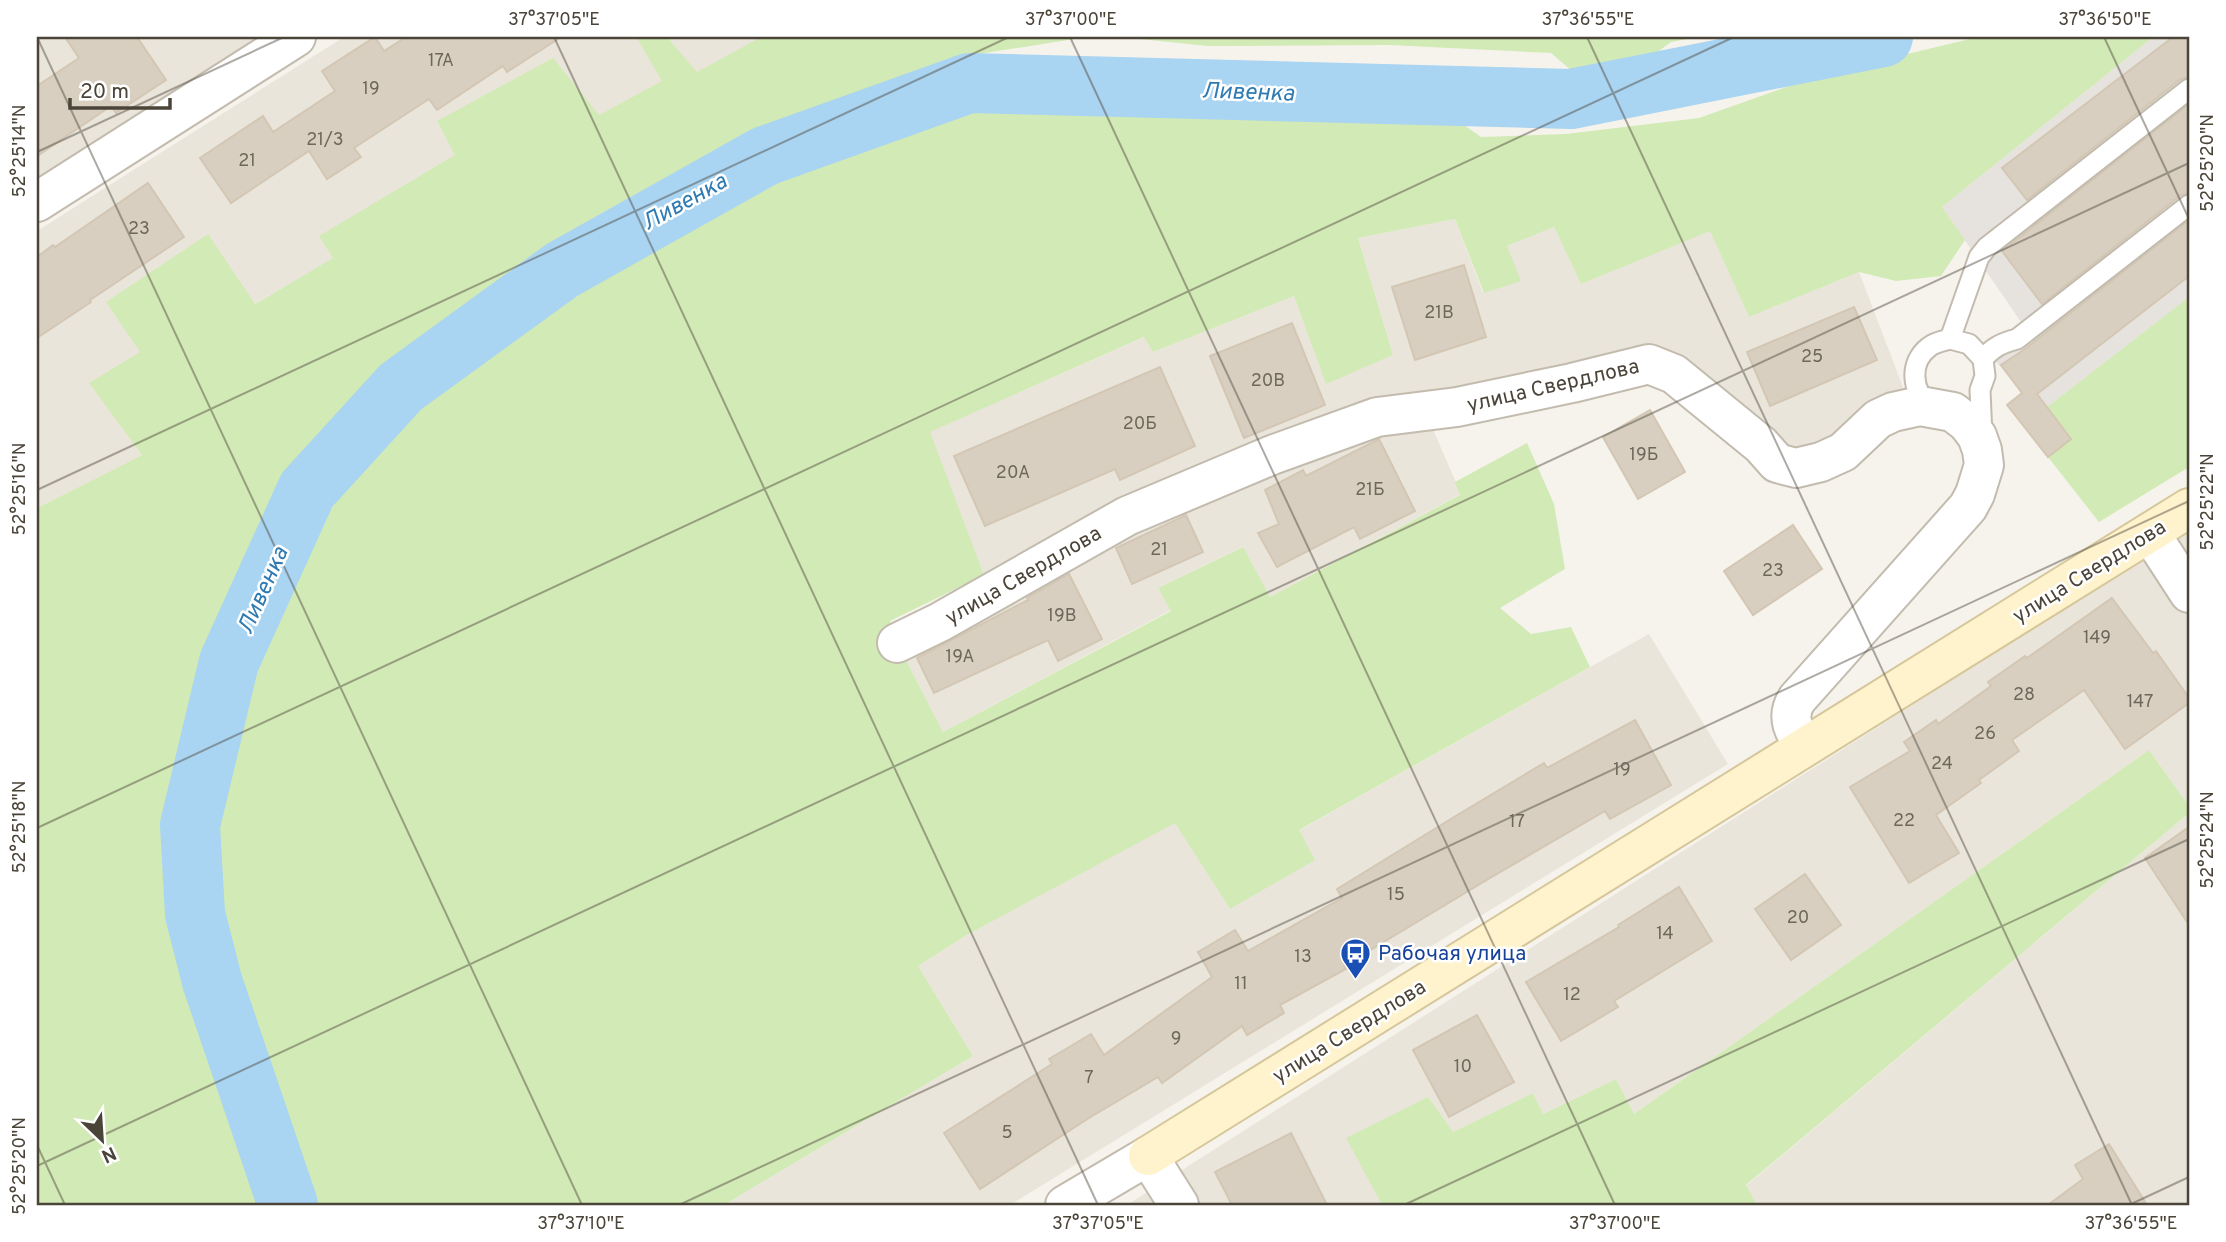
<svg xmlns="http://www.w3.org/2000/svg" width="2226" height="1242" viewBox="0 0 2226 1242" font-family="Overpass,sans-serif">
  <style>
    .residential { fill: #eae5da }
    .industrial { fill: #e6e2dd }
    .green { fill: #d2eab5 }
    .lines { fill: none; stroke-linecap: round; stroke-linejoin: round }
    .river { stroke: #a9d4f2; stroke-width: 60 }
    .building { fill: #d8cfc1; stroke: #d3c7b4; stroke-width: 2 }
    .service-casing { stroke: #c2bbae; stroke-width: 23 }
    .minor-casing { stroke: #c2bbae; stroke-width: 42 }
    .tertiary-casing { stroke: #c2bbae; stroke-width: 42 }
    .secondary-casing { stroke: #d6c79b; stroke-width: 42 }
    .service { stroke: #fff; stroke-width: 19 }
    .minor { stroke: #fff; stroke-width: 38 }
    .tertiary { stroke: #fff; stroke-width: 38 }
    .secondary { stroke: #fff3cd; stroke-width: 38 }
    .ticks { fill: none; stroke: #4b4439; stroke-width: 2; stroke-opacity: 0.45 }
    .labels { text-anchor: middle; stroke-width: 5; stroke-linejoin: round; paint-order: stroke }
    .number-label { font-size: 18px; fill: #6e675b }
    .street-label { font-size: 21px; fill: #4b4439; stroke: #fff }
    .transit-label { font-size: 21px; fill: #164399; stroke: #fff; text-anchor: start }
    .water-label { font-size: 23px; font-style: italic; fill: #2e7ab2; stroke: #fff }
    .neatline { fill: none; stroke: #4b4439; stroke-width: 2.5 }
    .ticks-label { font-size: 18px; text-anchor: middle; fill: #4b4439 }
  </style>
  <rect width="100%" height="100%" fill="#f6f3ec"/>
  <g class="residential">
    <path d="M 37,37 L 266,37 L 37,181 Z"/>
    <path d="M 344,37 L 636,37 L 663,81 L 599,115 L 437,122 L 456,155 L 320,236 L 334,258 L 254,304 L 106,302 L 141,352 L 90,383 L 142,455 L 37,508 L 37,231 Z"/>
    <path d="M 667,37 L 761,37 L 697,73 Z"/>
    <path d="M 1455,219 L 1483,293 L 1507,246 L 1554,227 L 1581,284 L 1710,230 L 1749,317 L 1859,272 L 1911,408 L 1796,468 L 1674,374 L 1425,411 L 1461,494 L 1270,597 L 1242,547 L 1158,588 L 1171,610 L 943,732 L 897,643 L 991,593 L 929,432 L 1145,337 L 1153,352 L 1294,296 L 1326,383 L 1393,355 L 1358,238 Z"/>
    <path d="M 2189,529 L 2189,806 L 2149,750 L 1634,1114 L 1616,1079 L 1543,1114 L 1533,1093 L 1453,1132 L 1347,1138 L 1382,1205 L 1127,1205 Z"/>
    <path d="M 1649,634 L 1728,764 L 1010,1205 L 724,1205 L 973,1056 L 918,966 L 965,936 L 1175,822 L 1230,909 L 1314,860 L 1298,831 Z"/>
    <path d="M 2189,813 L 2189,1205 L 1757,1205 L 1746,1186 Z"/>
  </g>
  <path class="industrial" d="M 2153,37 L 2189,37 L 2189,297 L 2047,407 L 2071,439 L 2048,457 L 2007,405 L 2022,393 L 1985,348 L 2021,322 L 1942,207 Z"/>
  <g class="green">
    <path d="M 636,37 L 667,37 L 697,72 L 761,37 L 1087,37 L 947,59 L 790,118 L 649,197 L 556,253 L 380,382 L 300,471 L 228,600 L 175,824 L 179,935 L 225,1071 L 263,1205 L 37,1205 L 37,508 L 142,455 L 89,383 L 140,352 L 106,302 L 208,234 L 255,304 L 333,258 L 319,236 L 455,155 L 437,121 L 553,58 L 599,115 L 662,81 Z"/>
    <path d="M 1120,37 L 1698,37 L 1671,42 L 1636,68 L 1614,78 L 1579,77 L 1551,53 L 1389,45 L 1208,46 Z"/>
    <path d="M 1978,37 L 2153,37 L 1942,207 L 1965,240 L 1941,276 L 1896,281 L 1859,272 L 1749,317 L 1710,231 L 1581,284 L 1554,227 L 1507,246 L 1521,281 L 1484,293 L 1455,219 L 1358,238 L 1393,355 L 1326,384 L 1294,296 L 1153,352 L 1144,337 L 930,432 L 984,575 L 890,621 L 897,643 L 943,732 L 1171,611 L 1158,588 L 1243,547 L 1270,597 L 1460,495 L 1455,482 L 1527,443 L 1554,504 L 1565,569 L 1500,608 L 1531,634 L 1571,627 L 1590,667 L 1299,830 L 1315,860 L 1230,909 L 1175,823 L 965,936 L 918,966 L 973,1056 L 724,1205 L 308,1205 L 252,1045 L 213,911 L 219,810 L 281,586 L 374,443 L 535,319 L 694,218 L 871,138 L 982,103 L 1095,98 L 1307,104 L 1444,111 L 1481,137 L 1566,134 L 1699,118 L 1820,75 Z"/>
    <path d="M 2189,297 L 2189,467 L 2099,522 L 2048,457 L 2071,439 L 2047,407 Z"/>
    <path d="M 2149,750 L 2189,806 L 2189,813 L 1746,1185 L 1757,1205 L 1382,1205 L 1346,1138 L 1428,1097 L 1453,1132 L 1533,1093 L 1543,1114 L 1616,1079 L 1634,1114 Z"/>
  </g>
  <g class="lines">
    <path class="river" d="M 288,1205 L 212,981 L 195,914 L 190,825 L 229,662 L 307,490 L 401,387 L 562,270 L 765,156 L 969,83 L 1571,99 L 1883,37"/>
  </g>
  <g class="building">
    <path d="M 65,37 L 137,37 L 166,80 L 116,113 L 111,106 L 37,156 L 37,86 L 79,58 Z"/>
    <path d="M 375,37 L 384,51 L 406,37 L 561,37 L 507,72 L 503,66 L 437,110 L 429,99 L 354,148 L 361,157 L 327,179 L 309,151 L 231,203 L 200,158 L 263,116 L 273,132 L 335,91 L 322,71 Z"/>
    <path d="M 2173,37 L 2189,37 L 2189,77 L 2181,79 L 2027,200 L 2002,168 Z"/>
    <path d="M 2189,104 L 2189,193 L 2181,195 L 2042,304 L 2002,251 Z"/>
    <path d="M 148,183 L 184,237 L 90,300 L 91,302 L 37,338 L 37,257 L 53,245 L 55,247 Z"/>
    <path d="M 2189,220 L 2189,276 L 2037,394 L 2071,439 L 2048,457 L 2007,405 L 2022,393 L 2001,365 L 2025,349 Z"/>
    <path d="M 1464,265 L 1486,337 L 1415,360 L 1392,287 Z"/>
    <path d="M 1854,307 L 1877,360 L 1770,406 L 1747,352 Z"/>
    <path d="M 1292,323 L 1325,405 L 1244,438 L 1210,356 Z"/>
    <path d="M 1160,367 L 1195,446 L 1120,480 L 1115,469 L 985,526 L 954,456 Z"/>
    <path d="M 1650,410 L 1685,472 L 1638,499 L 1603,437 Z"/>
    <path d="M 1379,439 L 1415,511 L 1360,539 L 1354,527 L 1277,567 L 1258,533 L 1279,524 L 1265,490 L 1303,470 L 1306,476 Z"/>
    <path d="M 1186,515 L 1203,552 L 1132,584 L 1116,548 Z"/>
    <path d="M 1793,525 L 1822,569 L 1753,615 L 1724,571 Z"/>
    <path d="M 1069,574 L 1102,639 L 1058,661 L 1048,640 L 934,693 L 917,658 L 1028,600 L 1027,598 Z"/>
    <path d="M 2112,598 L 2153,653 L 2156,651 L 2189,698 L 2189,703 L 2125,749 L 2084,690 L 2012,740 L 2019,751 L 1979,780 L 1981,783 L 1936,815 L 1959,853 L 1909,883 L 1850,787 L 1910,751 L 1904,742 L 1936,720 L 1938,724 L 1991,686 L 1988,682 L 2025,656 L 2027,658 Z"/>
    <path d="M 1635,720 L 1671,785 L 1610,819 L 1605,811 L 1490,878 L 1344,966 L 1346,969 L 1280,1005 L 1284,1013 L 1247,1035 L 1242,1026 L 1162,1083 L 1158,1077 L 1089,1118 L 980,1189 L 944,1133 L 1052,1064 L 1049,1059 L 1091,1034 L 1104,1055 L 1212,977 L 1198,952 L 1235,930 L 1248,951 L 1342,898 L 1337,889 L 1454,817 L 1544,763 L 1547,768 Z"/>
    <path d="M 2189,827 L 2189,925 L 2145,858 Z"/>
    <path d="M 1805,874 L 1841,925 L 1791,960 L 1755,909 Z"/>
    <path d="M 1679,887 L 1712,941 L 1614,1001 L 1618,1007 L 1561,1041 L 1526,982 L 1619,927 L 1618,925 Z"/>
    <path d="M 1477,1015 L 1514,1082 L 1449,1117 L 1413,1050 Z"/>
    <path d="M 1291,1133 L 1327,1205 L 1232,1205 L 1215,1172 Z"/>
    <path d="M 2109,1144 L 2147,1205 L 2048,1205 L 2083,1179 L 2075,1165 Z"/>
  </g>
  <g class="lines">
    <defs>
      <g id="service">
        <path d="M 1950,339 L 1969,344 L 1983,359"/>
        <path d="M 1930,406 C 1911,391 1909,362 1929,347 C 1935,342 1943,341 1950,339 L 1979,257 L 1987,247 L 2189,89"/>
        <path d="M 1982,436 L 1980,390 L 1985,376 L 1983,359 C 1993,347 2002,343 2017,339 L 2189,205"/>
      </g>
      <g id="minor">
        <path d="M 37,202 L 296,37"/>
        <path d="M 2150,533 L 2189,593"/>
        <path d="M 897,643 L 940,622 L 1127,516 L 1272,455 L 1377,417 L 1457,407 L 1572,383 L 1649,364 L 1674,374 L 1761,445 L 1777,463 L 1796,468 L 1821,462 L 1843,452 L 1878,419 L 1893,412 L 1920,406 L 1953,412 L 1967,423 L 1977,436 L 1982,450 L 1984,465 L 1975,494 L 1968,507 L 1797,699 C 1786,716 1792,735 1809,744"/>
      </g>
      <path id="tertiary" d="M 1065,1205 L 1148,1156 L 1179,1205"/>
      <path id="secondary" d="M 1148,1156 L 2189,508"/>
    </defs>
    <use href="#service" class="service-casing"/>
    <use href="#minor" class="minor-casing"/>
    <use href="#tertiary" class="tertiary-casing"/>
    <use href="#secondary" class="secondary-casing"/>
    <use href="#service" class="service"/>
    <use href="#minor" class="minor"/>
    <use href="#tertiary" class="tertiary"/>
    <use href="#secondary" class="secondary"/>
  </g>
  <path class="ticks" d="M 37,37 L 582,1205M 554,37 L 1098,1205M 1070,37 L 1615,1205M 1587,37 L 2132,1205M 2104,37 L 2189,219M 37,152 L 284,37M 37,490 L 1009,37M 37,828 L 1734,37M 37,1145 L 65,1205M 37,1166 L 2189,163M 679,1205 L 2189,501M 1404,1205 L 2189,839M 2129,1205 L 2189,1177"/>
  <defs>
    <symbol id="bus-pin" viewBox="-11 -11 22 30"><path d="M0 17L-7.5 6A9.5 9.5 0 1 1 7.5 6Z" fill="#1a4fb4" stroke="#fff"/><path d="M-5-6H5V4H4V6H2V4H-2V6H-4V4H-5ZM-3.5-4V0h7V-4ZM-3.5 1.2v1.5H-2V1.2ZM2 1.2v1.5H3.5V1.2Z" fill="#fff"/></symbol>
  </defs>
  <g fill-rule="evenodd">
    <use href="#bus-pin" x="1338" y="936" width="35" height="47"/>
  </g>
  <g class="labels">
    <g class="number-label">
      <text x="441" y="66">17А</text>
      <text x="371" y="94">19</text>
      <text x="325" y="145">21/3</text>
      <text x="247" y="166">21</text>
      <text x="139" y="234">23</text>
      <text x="1439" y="318">21В</text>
      <text x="1812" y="362">25</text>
      <text x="1268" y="386">20В</text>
      <text x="1140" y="429">20Б</text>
      <text x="1644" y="460">19Б</text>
      <text x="1013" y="478">20А</text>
      <text x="1370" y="495">21Б</text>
      <text x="1159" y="555">21</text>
      <text x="1773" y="576">23</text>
      <text x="1062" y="621">19В</text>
      <text x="2097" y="643">149</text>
      <text x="960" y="662">19А</text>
      <text x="2024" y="700">28</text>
      <text x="2140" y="707">147</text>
      <text x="1985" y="739">26</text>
      <text x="1942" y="769">24</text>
      <text x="1622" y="775">19</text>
      <text x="1904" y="826">22</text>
      <text x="1517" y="827">17</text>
      <text x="1396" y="900">15</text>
      <text x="1798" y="923">20</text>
      <text x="1665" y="939">14</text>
      <text x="1303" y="962">13</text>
      <text x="1241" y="989">11</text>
      <text x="1572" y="1000">12</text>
      <text x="1176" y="1044">9</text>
      <text x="1463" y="1072">10</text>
      <text x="1089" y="1083">7</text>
      <text x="1007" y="1138">5</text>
    </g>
    <g class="street-label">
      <text transform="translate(1553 385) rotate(-13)" y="7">улица Свердлова</text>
      <text transform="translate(2089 571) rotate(-32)" y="7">улица Свердлова</text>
      <text transform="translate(1023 575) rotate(-30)" y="7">улица Свердлова</text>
      <text transform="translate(1349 1031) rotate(-32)" y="7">улица Свердлова</text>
    </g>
    <g class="transit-label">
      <text x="1378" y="960">Рабочая улица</text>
    </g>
    <g class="water-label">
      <text transform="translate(1248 91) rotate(2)" y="8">Ливенка</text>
      <text transform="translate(684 201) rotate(-29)" y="8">Ливенка</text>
      <text transform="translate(262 590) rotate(-66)" y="8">Ливенка</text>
    </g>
  </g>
  <rect width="2226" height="1242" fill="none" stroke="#ffffff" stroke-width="77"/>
  <g transform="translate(102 1140) rotate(155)" stroke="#ffffff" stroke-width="5" paint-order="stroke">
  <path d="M0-5L12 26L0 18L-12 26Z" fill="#4b4439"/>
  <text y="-10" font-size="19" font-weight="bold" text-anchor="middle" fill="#4b4439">N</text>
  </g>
  <path d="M70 98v10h100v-10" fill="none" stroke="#4b4439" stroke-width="3.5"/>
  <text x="80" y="98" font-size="21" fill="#4b4439" stroke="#ffffff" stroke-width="5" paint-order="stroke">20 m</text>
  <rect x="38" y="38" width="2150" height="1166" class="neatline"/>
  <g class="ticks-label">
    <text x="554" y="25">37°37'05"E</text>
    <text x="1071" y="25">37°37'00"E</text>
    <text x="1588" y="25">37°36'55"E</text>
    <text x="2105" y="25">37°36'50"E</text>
    <text transform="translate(19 151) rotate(-90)" y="6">52°25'14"N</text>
    <text transform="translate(2207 163) rotate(-90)" y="6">52°25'20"N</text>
    <text transform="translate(19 489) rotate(-90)" y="6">52°25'16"N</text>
    <text transform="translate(2207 502) rotate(-90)" y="6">52°25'22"N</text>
    <text transform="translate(19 827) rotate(-90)" y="6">52°25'18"N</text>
    <text transform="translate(2207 840) rotate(-90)" y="6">52°25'24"N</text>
    <text transform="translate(19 1166) rotate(-90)" y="6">52°25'20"N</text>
    <text x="581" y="1229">37°37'10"E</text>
    <text x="1098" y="1229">37°37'05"E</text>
    <text x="1615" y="1229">37°37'00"E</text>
    <text x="2131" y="1229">37°36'55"E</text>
  </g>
</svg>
